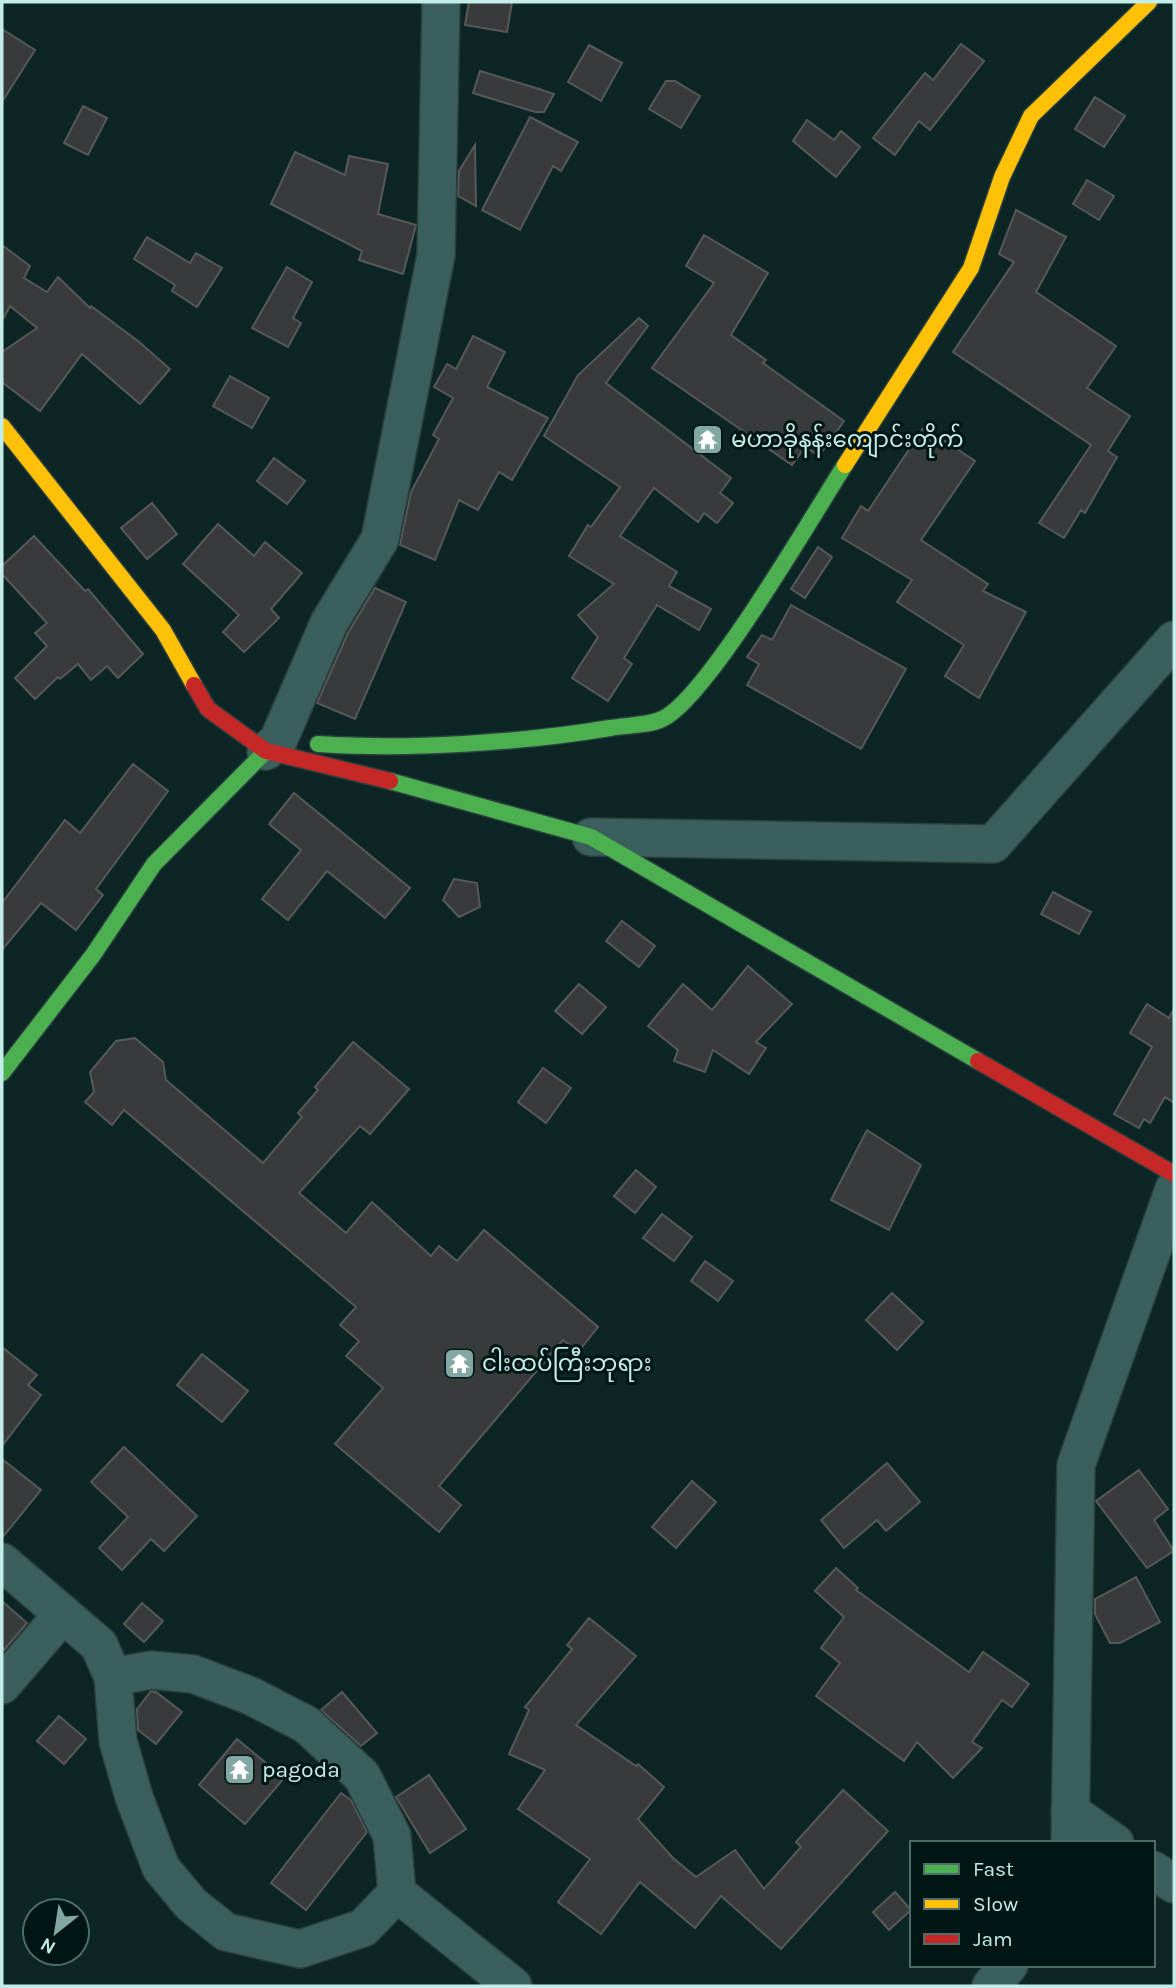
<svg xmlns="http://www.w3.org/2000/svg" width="1176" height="1988" viewBox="0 0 1176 1988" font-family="Karla,'Noto Sans Myanmar',sans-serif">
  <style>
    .building { fill: #373b3c; stroke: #585859; stroke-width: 2 }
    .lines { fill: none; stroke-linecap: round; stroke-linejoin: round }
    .street-casing { stroke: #2b3f3d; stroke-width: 40 }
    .fast-casing { stroke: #2b3f3d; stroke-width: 19 }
    .slow-casing { stroke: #2b3f3d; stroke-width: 19 }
    .jam-casing { stroke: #2b3f3d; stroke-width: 19 }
    .street { stroke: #3a5f5d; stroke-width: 37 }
    .fast { stroke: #4caf50; stroke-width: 16 }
    .slow { stroke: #ffc107; stroke-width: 16 }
    .jam { stroke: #c62828; stroke-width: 16 }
    .labels { text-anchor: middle; stroke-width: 6; stroke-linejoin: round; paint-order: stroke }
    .poi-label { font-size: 23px; fill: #c4ece8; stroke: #001615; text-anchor: start }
  </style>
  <rect width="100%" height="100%" fill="#0b2624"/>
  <g class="building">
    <path d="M 469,2 L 512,2 L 507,32 L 465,25 Z"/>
    <path d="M 2,29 L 35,50 L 2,102 Z"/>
    <path d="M 961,44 L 984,61 L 930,130 L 919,121 L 895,155 L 873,138 L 925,73 L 933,80 Z"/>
    <path d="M 589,45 L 622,63 L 601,101 L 568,82 Z"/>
    <path d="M 480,71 L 539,89 L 554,94 L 544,112 L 535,112 L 473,93 Z"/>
    <path d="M 666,81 L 675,81 L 700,96 L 681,128 L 649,109 Z"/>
    <path d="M 1095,97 L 1125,116 L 1104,147 L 1075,129 Z"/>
    <path d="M 83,106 L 107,118 L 88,155 L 64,143 Z"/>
    <path d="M 530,117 L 578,142 L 561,171 L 553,166 L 520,230 L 482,210 Z"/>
    <path d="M 807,120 L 834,140 L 841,131 L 860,147 L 836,177 L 793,141 Z"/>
    <path d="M 475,145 L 476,206 L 458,196 L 459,171 Z"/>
    <path d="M 295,152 L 345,175 L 349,156 L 388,164 L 378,214 L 416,225 L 403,274 L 359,260 L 362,251 L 271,204 Z"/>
    <path d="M 1087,180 L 1114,196 L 1099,220 L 1073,204 Z"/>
    <path d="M 1016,210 L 1066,237 L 1036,292 L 1116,346 L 1087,388 L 1130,416 L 1108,451 L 1117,457 L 1085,513 L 1081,510 L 1064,538 L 1039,523 L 1091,445 L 953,352 L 1014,262 L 999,254 Z"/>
    <path d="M 704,235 L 768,273 L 731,335 L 766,360 L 763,363 L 844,421 L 819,456 L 805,447 L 792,465 L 652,368 L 714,283 L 686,266 Z"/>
    <path d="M 147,237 L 190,263 L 196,253 L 222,268 L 197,307 L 172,291 L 175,285 L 134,259 Z"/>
    <path d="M 2,245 L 30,266 L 24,278 L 47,292 L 58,277 L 90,308 L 91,306 L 138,341 L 170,369 L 140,404 L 82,354 L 40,411 L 2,382 L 2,352 L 37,328 L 10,306 L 2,321 Z"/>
    <path d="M 287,267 L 312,282 L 293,318 L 301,323 L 288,347 L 252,328 Z"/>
    <path d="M 639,318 L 648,326 L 606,383 L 731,478 L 720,493 L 733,503 L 717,523 L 704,513 L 698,522 L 654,488 L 620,536 L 677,572 L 669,586 L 711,609 L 699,630 L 657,605 L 624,658 L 632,664 L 608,701 L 572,678 L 598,637 L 578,615 L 614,584 L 569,556 L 588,525 L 591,527 L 620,487 L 544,436 L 578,375 Z"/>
    <path d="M 473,336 L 505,352 L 487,387 L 548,418 L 512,480 L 499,472 L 478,510 L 459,500 L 435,560 L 400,545 L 411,492 L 439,439 L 433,435 L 453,398 L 434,387 L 447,364 L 456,369 Z"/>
    <path d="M 230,376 L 269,398 L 252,428 L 213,406 Z"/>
    <path d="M 924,427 L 975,461 L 921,540 L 988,584 L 983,591 L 1026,612 L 979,698 L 945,676 L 964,645 L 897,602 L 912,580 L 842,538 L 861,506 L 868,511 Z"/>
    <path d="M 274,458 L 305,481 L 287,504 L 257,481 Z"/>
    <path d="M 152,503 L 177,534 L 147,559 L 121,528 Z"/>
    <path d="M 218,524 L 254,556 L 265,542 L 302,573 L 271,609 L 279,618 L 244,652 L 223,632 L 239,615 L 183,564 Z"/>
    <path d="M 34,536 L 85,591 L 88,589 L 143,654 L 118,678 L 107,666 L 91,680 L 78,664 L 60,679 L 58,677 L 35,699 L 15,678 L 47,646 L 35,633 L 47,623 L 2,574 L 2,566 Z"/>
    <path d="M 818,547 L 832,557 L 805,598 L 791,589 Z"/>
    <path d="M 375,588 L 406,602 L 355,719 L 317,703 L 348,633 Z"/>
    <path d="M 791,605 L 906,669 L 861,749 L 747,685 L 759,664 L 747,657 L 762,635 L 772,640 Z"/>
    <path d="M 133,764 L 168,791 L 96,889 L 103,895 L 76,930 L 41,903 L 2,950 L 2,903 L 65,820 L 80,833 Z"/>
    <path d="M 294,793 L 410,888 L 385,918 L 327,871 L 288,920 L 262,899 L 301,850 L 269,824 Z"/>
    <path d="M 454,879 L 477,883 L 480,907 L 459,917 L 443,900 Z"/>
    <path d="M 1053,892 L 1091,912 L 1079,934 L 1041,914 Z"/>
    <path d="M 622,921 L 655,946 L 639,967 L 606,941 Z"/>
    <path d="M 748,966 L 792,1004 L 756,1042 L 766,1048 L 749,1074 L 713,1050 L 705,1072 L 674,1061 L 678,1050 L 648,1026 L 683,984 L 712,1010 Z"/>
    <path d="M 579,984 L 606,1007 L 582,1034 L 555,1011 Z"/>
    <path d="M 1147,1004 L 1169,1018 L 1174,1009 L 1174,1103 L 1165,1097 L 1150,1123 L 1144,1119 L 1139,1128 L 1114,1114 L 1152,1047 L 1130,1033 Z"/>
    <path d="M 135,1038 L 163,1062 L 166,1080 L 263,1163 L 302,1117 L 298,1113 L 318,1090 L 315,1087 L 353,1042 L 409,1089 L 370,1134 L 360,1126 L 299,1193 L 346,1233 L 372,1202 L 431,1256 L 439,1246 L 457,1261 L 484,1230 L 598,1327 L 578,1352 L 563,1340 L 439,1486 L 461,1505 L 439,1532 L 335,1444 L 383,1388 L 346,1356 L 359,1341 L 340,1325 L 356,1307 L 124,1110 L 112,1125 L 85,1102 L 94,1092 L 90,1072 L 116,1041 Z"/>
    <path d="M 543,1068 L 571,1088 L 546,1123 L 518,1102 Z"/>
    <path d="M 867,1130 L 921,1165 L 889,1230 L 831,1200 Z"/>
    <path d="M 636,1170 L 656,1187 L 635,1213 L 614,1196 Z"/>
    <path d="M 662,1214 L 692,1237 L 674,1261 L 643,1238 Z"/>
    <path d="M 705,1261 L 733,1281 L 718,1301 L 691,1281 Z"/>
    <path d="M 892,1293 L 923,1322 L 897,1350 L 866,1320 Z"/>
    <path d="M 2,1347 L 37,1375 L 28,1385 L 41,1395 L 2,1446 Z"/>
    <path d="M 202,1354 L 248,1391 L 222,1422 L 177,1385 Z"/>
    <path d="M 124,1447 L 197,1516 L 164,1551 L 151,1539 L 122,1570 L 99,1548 L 128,1517 L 91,1482 Z"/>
    <path d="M 2,1459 L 41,1490 L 2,1538 Z"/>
    <path d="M 887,1463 L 920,1502 L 886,1531 L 877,1520 L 844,1548 L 821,1520 Z"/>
    <path d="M 1139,1470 L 1168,1509 L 1154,1520 L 1174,1551 L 1147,1568 L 1096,1501 Z"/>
    <path d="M 692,1481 L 716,1502 L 676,1548 L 652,1527 Z"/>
    <path d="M 836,1568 L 858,1588 L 856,1590 L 969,1672 L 983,1652 L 1029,1684 L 1012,1707 L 1002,1700 L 972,1742 L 982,1748 L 953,1778 L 917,1742 L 904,1761 L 816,1696 L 840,1663 L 821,1648 L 844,1617 L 815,1591 Z"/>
    <path d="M 1136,1577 L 1160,1622 L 1120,1643 L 1110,1643 L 1095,1614 L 1095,1599 Z"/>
    <path d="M 2,1601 L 27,1623 L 4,1650 L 2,1648 Z"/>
    <path d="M 142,1603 L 163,1621 L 144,1642 L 124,1624 Z"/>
    <path d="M 589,1618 L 636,1656 L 576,1725 L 636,1766 L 638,1764 L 664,1787 L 638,1819 L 673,1858 L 696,1877 L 735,1850 L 764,1889 L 801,1847 L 796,1842 L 843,1790 L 888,1831 L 781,1949 L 721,1896 L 695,1928 L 640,1882 L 601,1934 L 558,1902 L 590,1859 L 518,1809 L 545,1770 L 509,1754 L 529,1710 L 525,1707 L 572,1649 L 567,1645 Z"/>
    <path d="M 151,1691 L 156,1692 L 182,1712 L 156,1744 L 138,1730 L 137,1709 Z"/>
    <path d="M 342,1692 L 377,1733 L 361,1746 L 321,1710 Z"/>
    <path d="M 59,1716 L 86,1739 L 64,1764 L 37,1741 Z"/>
    <path d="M 237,1739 L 284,1778 L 245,1824 L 199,1785 Z"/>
    <path d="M 429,1775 L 466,1829 L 430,1853 L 396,1797 Z"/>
    <path d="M 341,1793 L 351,1800 L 367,1832 L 306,1910 L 271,1883 Z"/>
    <path d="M 895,1892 L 911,1910 L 889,1930 L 873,1912 Z"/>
  </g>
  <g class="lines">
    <defs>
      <g id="street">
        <path d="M 266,751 L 278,741 L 329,623 L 380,539 L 436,255 L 441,2"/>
        <path d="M 591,837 L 993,844 L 1174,640"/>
        <path d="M 2,1562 L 99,1645 L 113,1677 L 118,1741 L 134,1797 L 161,1868 L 191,1904 L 226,1932 L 300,1949 L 363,1928 L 397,1893 L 513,1986"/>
        <path d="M 113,1677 L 151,1670 L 193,1674 L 251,1696 L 307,1725 L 362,1776 L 392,1836 L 397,1893"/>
        <path d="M 2,1685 L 63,1614"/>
        <path d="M 1070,1811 L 1115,1843"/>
        <path d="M 1070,1843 L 1076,1465 L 1174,1189"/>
        <path d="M 1153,1870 L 1174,1884"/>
        <path d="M 991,1986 L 1009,1965"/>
      </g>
      <g id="fast">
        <path d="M 318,744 C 408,750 520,743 610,728 C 626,725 648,726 662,719 C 706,700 814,513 845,465"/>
        <path d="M 390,781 L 591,837 L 978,1061"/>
        <path d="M 2,1073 L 93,955 L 154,864 L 266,751"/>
      </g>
      <g id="slow">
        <path d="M 2,426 L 163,630 L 194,685"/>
        <path d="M 845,465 L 971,268 L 1002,177 L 1031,116 L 1149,2"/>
      </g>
      <g id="jam">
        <path d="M 194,685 L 208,709 L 266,751 L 390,781"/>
        <path d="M 978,1061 L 1174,1174"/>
      </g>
    </defs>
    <use href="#street" class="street-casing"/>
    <use href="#fast" class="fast-casing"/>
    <use href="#slow" class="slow-casing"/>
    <use href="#jam" class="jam-casing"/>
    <use href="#street" class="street"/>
    <use href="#fast" class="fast"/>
    <use href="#slow" class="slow"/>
    <use href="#jam" class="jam"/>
  </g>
  <defs>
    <symbol id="temple-square" viewBox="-11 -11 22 22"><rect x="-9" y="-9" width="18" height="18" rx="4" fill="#83a7a3" stroke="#001615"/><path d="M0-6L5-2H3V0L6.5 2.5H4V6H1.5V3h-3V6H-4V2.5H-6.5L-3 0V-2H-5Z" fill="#fff"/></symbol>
  </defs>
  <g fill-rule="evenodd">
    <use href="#temple-square" x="690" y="422" width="35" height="35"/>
    <use href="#temple-square" x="442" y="1346" width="35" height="35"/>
    <use href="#temple-square" x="222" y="1752" width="35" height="35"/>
  </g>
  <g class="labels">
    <g class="poi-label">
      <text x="731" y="447">မဟာခိုနန်းကျောင်းတိုက်</text>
      <text x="482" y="1371">ငါးထပ်ကြီးဘုရား</text>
      <text x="262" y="1777">pagoda</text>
    </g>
  </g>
  <rect width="1176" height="1988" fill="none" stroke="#c4ece8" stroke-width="7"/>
  <rect x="910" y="1841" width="245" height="126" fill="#001615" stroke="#4e6c69" stroke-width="2"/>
  <rect x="924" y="1864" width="35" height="10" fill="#4caf50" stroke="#4e6c69" stroke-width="2"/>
  <text x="973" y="1876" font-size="21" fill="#c4ece8">Fast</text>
  <rect x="924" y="1899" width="35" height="10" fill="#ffc107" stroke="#4e6c69" stroke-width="2"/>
  <text x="973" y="1911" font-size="21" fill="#c4ece8">Slow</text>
  <rect x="924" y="1934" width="35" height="10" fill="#c62828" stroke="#4e6c69" stroke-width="2"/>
  <text x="973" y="1946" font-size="21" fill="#c4ece8">Jam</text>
  <g transform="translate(56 1932) rotate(210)"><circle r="33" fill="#001615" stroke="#4e6c69" stroke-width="2"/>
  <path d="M0-5L12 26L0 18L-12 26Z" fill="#83a7a3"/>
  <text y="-10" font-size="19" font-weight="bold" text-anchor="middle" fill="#c4ece8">N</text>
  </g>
</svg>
